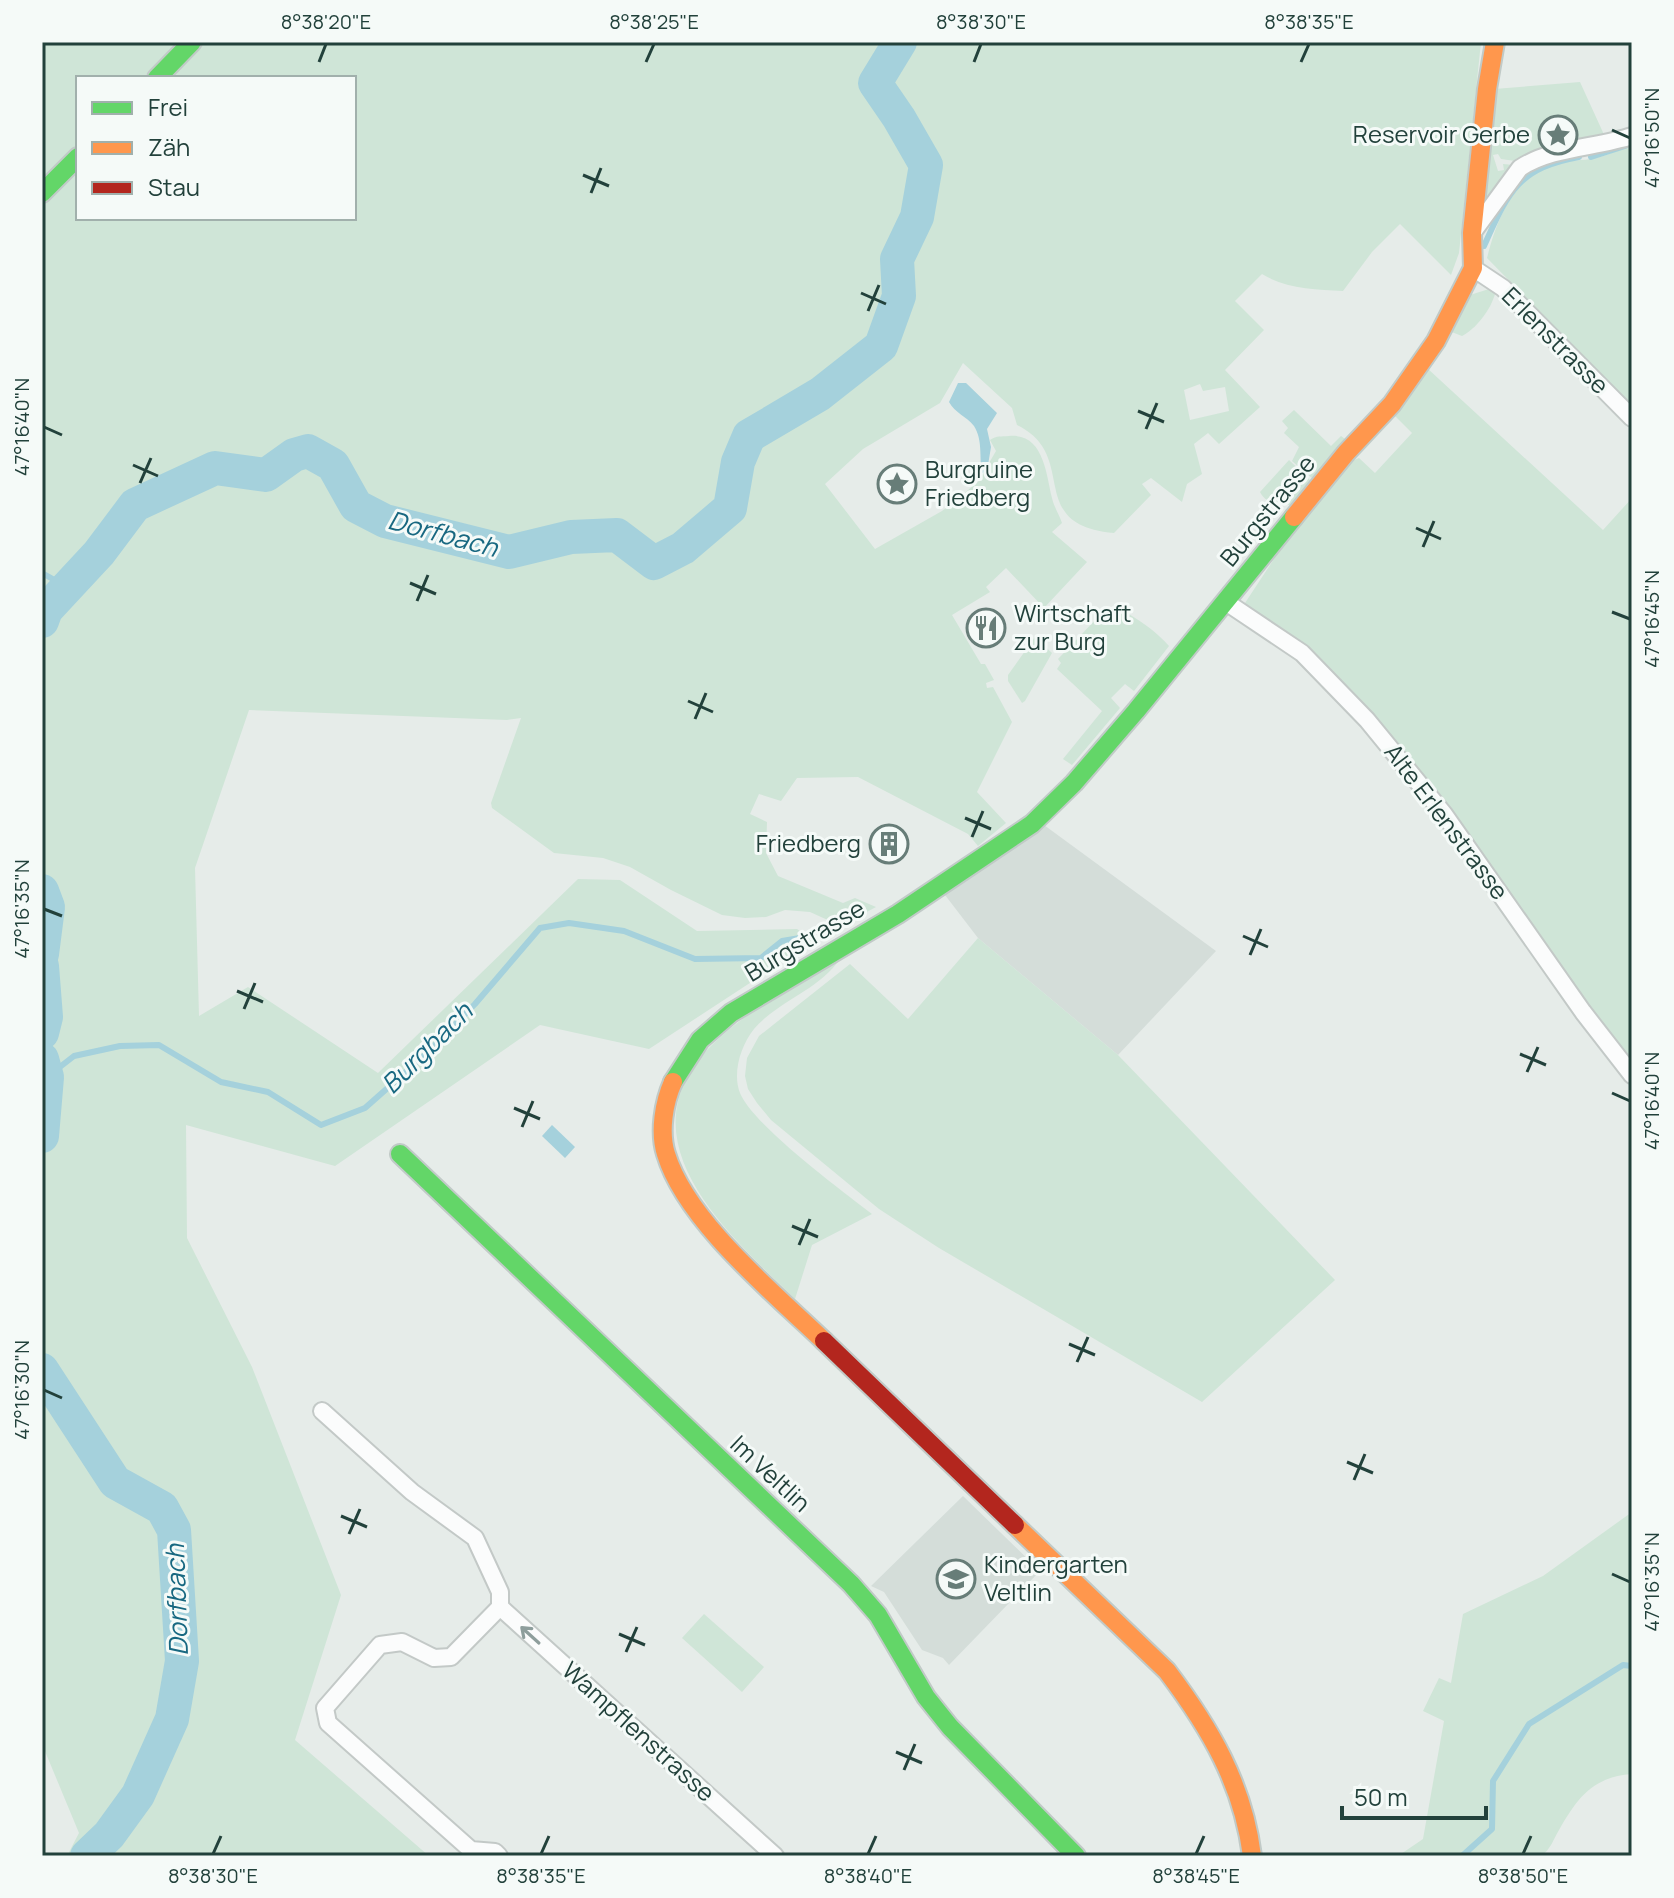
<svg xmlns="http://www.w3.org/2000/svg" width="1674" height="1898" viewBox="0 0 1674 1898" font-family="Manrope,sans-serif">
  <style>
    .built { fill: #d4ddd9 }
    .green { fill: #cfe5d7; fill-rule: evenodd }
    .water { fill: #a5d1dc }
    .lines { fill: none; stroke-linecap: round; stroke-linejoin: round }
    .stream { stroke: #a5d1dc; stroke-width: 6 }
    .river { stroke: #a5d1dc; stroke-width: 34 }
    .street-casing { stroke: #c3c9c7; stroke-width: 20 }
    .fast-casing { stroke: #c1cac7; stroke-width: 22 }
    .slow-casing { stroke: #c1cac7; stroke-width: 22 }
    .jam-casing { stroke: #c1cac7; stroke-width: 22 }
    .street { stroke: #fbfcfc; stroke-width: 16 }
    .fast { stroke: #63d668; stroke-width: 18 }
    .slow { stroke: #ff974d; stroke-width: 18 }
    .jam { stroke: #b3261e; stroke-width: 18 }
    .oneway { stroke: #8e9e9c }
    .ticks { fill: none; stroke: #22413b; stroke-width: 3 }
    .labels { text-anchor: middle; stroke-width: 6; stroke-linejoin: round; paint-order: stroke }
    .poi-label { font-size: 24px; fill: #22413b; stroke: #f5faf8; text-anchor: start }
    .street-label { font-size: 24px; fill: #22413b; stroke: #f5faf8 }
    .water-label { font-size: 26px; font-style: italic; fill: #186881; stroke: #f5faf8 }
    .neatline { fill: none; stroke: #22413b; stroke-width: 3 }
    .ticks-label { font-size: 20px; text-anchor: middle; fill: #22413b }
  </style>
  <rect width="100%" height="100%" fill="#e6ece9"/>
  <g class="built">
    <path d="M 1044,825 L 1216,951 L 1118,1055 L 978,938 L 945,895 Z"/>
    <path d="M 963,1496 L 1040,1571 L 949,1665 L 943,1658 L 922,1650 L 884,1592 L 871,1586 Z"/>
  </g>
  <g class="green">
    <path d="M 42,42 L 178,42 L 143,78 L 78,78 L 78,144 L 42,180 Z"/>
    <path d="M 202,42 L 1481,42 L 1459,253 L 1451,275 L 1400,224 L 1372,252 L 1343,291 C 1315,289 1286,289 1262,274 L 1235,301 L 1264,330 L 1225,370 L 1260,407 L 1219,444 L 1208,433 L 1194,444 L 1202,474 L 1187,484 L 1182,502 L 1151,478 L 1142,484 L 1151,495 L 1114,533 C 1023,525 1081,456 1017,425 L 1012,408 L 963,363 L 940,403 L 863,449 L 825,484 L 875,549 L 942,511 L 978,482 L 996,451 L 990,440 C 997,435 1001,437 1009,436 C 1044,433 1046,474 1052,498 C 1054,507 1059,514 1062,523 L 1052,532 L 1087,562 L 1044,608 L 1006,568 L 986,587 L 990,592 L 952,615 L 981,664 L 985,664 L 994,680 L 986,683 L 987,688 L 993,687 L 1012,722 L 977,792 L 1006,823 L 978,846 L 968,834 L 858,777 L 797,778 L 781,801 L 759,794 L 750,814 L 767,822 L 766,853 L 778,876 L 843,903 L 855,898 L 876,907 L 841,926 L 810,912 L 785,910 L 766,917 L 745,918 L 722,915 L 671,890 L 630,867 L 603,858 L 554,853 L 492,808 L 491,803 L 521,718 L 507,720 L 249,710 L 195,868 L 199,1016 L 248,987 L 378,1073 L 578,879 L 620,880 L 697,931 L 797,929 L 814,941 L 649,1049 L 540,1025 L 335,1166 L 186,1125 L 187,1238 L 252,1367 L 341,1595 L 295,1740 L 429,1856 L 67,1856 L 79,1833 L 42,1744 L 42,203 L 78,167 L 78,218 L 354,218 L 354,78 L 166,78 ZM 1200,384 L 1203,391 L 1225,387 L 1229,411 L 1190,420 L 1184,390 Z"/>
    <path d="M 1580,82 L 1606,139 L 1574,142 L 1563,136 L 1556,137 L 1548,148 L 1534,150 L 1515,161 L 1501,159 L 1498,154 L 1493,155 L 1498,171 L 1504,170 L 1503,164 L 1514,165 L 1485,204 L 1494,89 Z"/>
    <path d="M 1632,145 L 1632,406 L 1487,258 C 1497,219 1512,179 1553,165 C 1564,160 1578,161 1590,159 C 1604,157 1618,150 1632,145 Z"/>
    <path d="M 1489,289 L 1495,294 C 1491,309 1476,329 1462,336 L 1449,331 L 1470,295 Z"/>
    <path d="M 1427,368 L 1603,530 L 1632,498 L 1632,1069 L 1305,648 C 1286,631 1261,622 1245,603 L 1297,524 L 1344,464 L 1359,458 L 1375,473 L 1412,433 L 1393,414 Z"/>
    <path d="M 1294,410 L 1331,446 L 1341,436 L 1345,439 L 1312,478 L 1292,461 L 1299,447 L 1284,433 L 1288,428 L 1282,421 Z"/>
    <path d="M 1289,460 L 1311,481 L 1290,505 C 1279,505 1265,503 1260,492 Z"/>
    <path d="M 1114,609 C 1130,611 1158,633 1169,646 L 1134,691 L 1125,684 L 1111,698 L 1120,708 L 1072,765 L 1063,759 L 1102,711 L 1057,669 L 1061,663 L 1058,659 L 1101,614 Z"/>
    <path d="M 1035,637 L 1052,653 L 1025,701 L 1022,703 L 1008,681 L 1008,675 Z"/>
    <path d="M 978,938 L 1118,1055 L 1335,1280 L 1202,1402 L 939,1248 L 879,1209 L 771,1120 L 757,1103 L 748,1089 L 745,1076 L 747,1058 L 759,1036 L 850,964 L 908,1019 Z"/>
    <path d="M 840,959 C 819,990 778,1001 754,1029 C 741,1045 732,1073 740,1093 C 753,1125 842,1191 872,1214 L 812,1245 L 795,1299 C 725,1231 615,1135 717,1040 C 752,1007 799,984 840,959 Z"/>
    <path d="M 1632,1512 L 1632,1774 C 1593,1777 1578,1797 1559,1830 C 1553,1840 1551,1849 1541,1856 L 1398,1856 L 1423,1839 L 1444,1721 L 1423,1711 L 1439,1678 L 1451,1683 L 1463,1614 L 1543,1576 Z"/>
    <path d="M 704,1614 L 764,1667 L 742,1692 L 682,1638 Z"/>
  </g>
  <g class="water">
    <path d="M 958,383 L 966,383 L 997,413 L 987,429 L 991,447 L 987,471 L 982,473 C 979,457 983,440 974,426 C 966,416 955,413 949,402 Z"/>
    <path d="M 552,1125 L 575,1147 L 565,1158 L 542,1136 Z"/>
  </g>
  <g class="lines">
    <g class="stream">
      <path d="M 1591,157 L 1625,146"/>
      <path d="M 1484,246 C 1508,193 1517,168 1579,157"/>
      <path d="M 42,573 L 67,587"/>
      <path d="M 47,1077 L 74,1056 L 120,1046 L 159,1045 L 221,1082 L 268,1092 L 321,1125 L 365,1108 L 426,1054 L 475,1004 L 540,928 L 569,923 L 624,931 L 695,959 L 761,958 L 782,941 L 800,938"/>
      <path d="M 1462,1856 L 1492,1829 L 1493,1781 L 1529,1724 L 1623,1665 L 1632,1666"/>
    </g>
    <g class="river">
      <path d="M 42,621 L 46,610 L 99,553 L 135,505 L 215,468 L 266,475 L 294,455 L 308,451 L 333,465 L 356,506 L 385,521 L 509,552 L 571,537 L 617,535 L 654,563 L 683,548 L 730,508 L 738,462 L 749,436 L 820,394 L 881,346 L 899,296 L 897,259 L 917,217 L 926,165 L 899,118 L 875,83 L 900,42"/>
      <path d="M 42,891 L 48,907 L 42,954"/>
      <path d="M 42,966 L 46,1017 L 42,1033"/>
      <path d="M 42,1059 L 47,1077 L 42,1136"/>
      <path d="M 42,1370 L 115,1482 L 162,1508 L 174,1530 L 182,1661 L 172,1719 L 138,1795 L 109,1835 L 87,1856"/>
    </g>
    <defs>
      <g id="street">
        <path d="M 1473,232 L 1520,168 C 1552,147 1596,148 1632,136"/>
        <path d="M 1473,268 L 1503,288 L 1632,418"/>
        <path d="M 1226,602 L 1302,653 L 1367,720 L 1444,814 L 1583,1012 L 1632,1075"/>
        <path d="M 322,1411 L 412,1492 L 475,1538 L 500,1592 L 500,1607 L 451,1657 L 434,1658 L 402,1642 L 380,1645 L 325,1708 L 328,1723 L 471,1850 L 495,1852 L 499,1856"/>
        <path d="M 500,1607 L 775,1856"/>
      </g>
      <g id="fast">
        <path d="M 157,78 L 192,42"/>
        <path d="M 42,193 L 78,157"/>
        <path d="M 673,1082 L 700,1040 L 731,1013 L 898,914 L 1032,824 L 1074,783 L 1136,711 L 1294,517"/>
        <path d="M 400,1154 L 851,1584 L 878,1615 L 926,1697 L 950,1727 L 1076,1856"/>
      </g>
      <g id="slow">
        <path d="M 1294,517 L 1346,453 L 1392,404 L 1436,341 L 1473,268 L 1472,233 L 1487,89 L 1495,42"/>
        <path d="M 673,1082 C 664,1102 659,1132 666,1154 C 686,1221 774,1293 824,1341"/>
        <path d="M 1015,1525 L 1167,1671 C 1210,1728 1243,1784 1252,1856"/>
      </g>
      <path id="jam" d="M 824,1341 L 1015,1525"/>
    </defs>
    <use href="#street" class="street-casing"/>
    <use href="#fast" class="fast-casing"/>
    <use href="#slow" class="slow-casing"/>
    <use href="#jam" class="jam-casing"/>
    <use href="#street" class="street"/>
    <use href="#fast" class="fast"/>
    <use href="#slow" class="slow"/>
    <use href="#jam" class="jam"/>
  </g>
  <defs><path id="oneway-shaft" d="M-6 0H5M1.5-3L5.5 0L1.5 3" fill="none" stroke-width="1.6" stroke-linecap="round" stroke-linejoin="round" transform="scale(2)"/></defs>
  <use class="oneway" href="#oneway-shaft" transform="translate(530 1635) rotate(-138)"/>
  <path class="ticks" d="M 319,62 L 326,44M 646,62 L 654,44M 974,62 L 981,44M 1301,62 L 1309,44M 1612,130 L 1630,138M 583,175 L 609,186M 591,193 L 601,168M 861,293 L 886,304M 868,311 L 879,285M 1138,411 L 1164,422M 44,427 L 62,435M 1146,429 L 1157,403M 133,465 L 158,476M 140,483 L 151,458M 1416,528 L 1441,539M 1423,547 L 1434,521M 410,583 L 436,594M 417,601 L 428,575M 1612,612 L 1630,619M 688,701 L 713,712M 695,719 L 706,693M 965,818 L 991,829M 972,837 L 983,811M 44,909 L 62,916M 1243,936 L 1268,947M 1250,955 L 1261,929M 237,991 L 263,1002M 244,1009 L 255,983M 1520,1054 L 1546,1065M 1527,1072 L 1538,1047M 1612,1093 L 1630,1101M 514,1108 L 540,1119M 522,1127 L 533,1101M 792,1226 L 818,1237M 799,1245 L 810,1219M 1069,1344 L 1095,1355M 1077,1362 L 1088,1337M 44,1390 L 62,1398M 1347,1462 L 1373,1473M 1354,1480 L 1365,1454M 341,1516 L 367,1527M 349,1534 L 360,1509M 1612,1574 L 1630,1582M 619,1634 L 645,1645M 626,1652 L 637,1627M 896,1752 L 922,1763M 904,1770 L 915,1744M 213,1854 L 221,1836M 541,1854 L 549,1836M 868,1854 L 876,1836M 1196,1854 L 1204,1836M 1523,1854 L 1531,1836"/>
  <defs>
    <symbol id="sight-ring" viewBox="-11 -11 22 22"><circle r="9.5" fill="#f5faf8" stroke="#677d78" stroke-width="1.5"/><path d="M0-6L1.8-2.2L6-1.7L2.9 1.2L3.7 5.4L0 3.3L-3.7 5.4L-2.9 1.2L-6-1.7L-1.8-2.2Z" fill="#677d78"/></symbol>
    <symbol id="restaurant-ring" viewBox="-11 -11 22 22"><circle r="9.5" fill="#f5faf8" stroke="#677d78" stroke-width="1.5"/><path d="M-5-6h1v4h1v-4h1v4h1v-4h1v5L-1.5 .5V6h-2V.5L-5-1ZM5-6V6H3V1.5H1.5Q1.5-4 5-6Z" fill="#677d78"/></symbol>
    <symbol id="building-ring" viewBox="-11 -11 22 22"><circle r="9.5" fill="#f5faf8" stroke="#677d78" stroke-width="1.5"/><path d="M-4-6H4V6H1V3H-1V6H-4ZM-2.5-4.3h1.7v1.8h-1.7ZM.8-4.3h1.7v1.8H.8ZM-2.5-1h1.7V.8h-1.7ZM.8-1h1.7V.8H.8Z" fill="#677d78"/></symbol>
    <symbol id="school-ring" viewBox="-11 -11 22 22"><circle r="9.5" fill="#f5faf8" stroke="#677d78" stroke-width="1.5"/><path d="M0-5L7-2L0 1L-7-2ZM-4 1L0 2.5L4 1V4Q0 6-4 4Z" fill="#677d78"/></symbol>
  </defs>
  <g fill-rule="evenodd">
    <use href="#sight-ring" x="1536" y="113" width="44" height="44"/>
    <use href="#sight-ring" x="875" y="462" width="44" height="44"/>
    <use href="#restaurant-ring" x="964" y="606" width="44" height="44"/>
    <use href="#building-ring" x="867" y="822" width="44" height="44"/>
    <use href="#school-ring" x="934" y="1557" width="44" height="44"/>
  </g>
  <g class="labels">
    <g class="poi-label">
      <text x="1530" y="143" text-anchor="end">Reservoir Gerbe</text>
      <text x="925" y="478">Burgruine<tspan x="925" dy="28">Friedberg</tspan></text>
      <text x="1014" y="622">Wirtschaft<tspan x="1014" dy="28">zur Burg</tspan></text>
      <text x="861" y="852" text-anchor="end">Friedberg</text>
      <text x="984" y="1573">Kindergarten<tspan x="984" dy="28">Veltlin</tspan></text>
    </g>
    <g class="street-label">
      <text transform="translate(1555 341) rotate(45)" y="8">Erlenstrasse</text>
      <text transform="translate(1268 511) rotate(-51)" y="8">Burgstrasse</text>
      <text transform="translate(1446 822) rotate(53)" y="8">Alte Erlenstrasse</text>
      <text transform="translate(805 941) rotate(-31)" y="8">Burgstrasse</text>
      <text transform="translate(770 1474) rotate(43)" y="8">Im Veltlin</text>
      <text transform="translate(638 1732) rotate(42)" y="8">Wampflenstrasse</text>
    </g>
    <g class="water-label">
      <text transform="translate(443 534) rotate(15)" y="9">Dorfbach</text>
      <text transform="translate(427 1048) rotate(-45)" y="9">Burgbach</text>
      <text transform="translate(177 1600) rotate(-92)" y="9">Dorfbach</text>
    </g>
  </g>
  <rect width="1674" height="1898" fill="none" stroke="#f5faf8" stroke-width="88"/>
  <rect x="76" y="76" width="280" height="144" fill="#f5faf8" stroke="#a1b0ac" stroke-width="2"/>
  <rect x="92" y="102" width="40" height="12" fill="#63d668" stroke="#a1b0ac" stroke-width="2"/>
  <text x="148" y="116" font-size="24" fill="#22413b">Frei</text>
  <rect x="92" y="142" width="40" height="12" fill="#ff974d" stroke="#a1b0ac" stroke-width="2"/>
  <text x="148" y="156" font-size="24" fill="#22413b">Zäh</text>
  <rect x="92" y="182" width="40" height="12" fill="#b3261e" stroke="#a1b0ac" stroke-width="2"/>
  <text x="148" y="196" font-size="24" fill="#22413b">Stau</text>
  <path d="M1342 1806v12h144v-12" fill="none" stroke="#22413b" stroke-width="4"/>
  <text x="1354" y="1806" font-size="24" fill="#22413b" stroke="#f5faf8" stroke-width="6" paint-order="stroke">50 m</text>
  <rect x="44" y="44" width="1586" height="1810" class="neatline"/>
  <g class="ticks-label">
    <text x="326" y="29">8°38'20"E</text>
    <text x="654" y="29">8°38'25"E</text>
    <text x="981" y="29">8°38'30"E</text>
    <text x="1309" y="29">8°38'35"E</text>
    <text transform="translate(1652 138) rotate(-90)" y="7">47°16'50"N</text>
    <text transform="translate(22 427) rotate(-90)" y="7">47°16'40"N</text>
    <text transform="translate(1652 619) rotate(-90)" y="7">47°16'45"N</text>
    <text transform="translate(22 909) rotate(-90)" y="7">47°16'35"N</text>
    <text transform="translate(1652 1101) rotate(-90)" y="7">47°16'40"N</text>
    <text transform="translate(22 1390) rotate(-90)" y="7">47°16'30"N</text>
    <text transform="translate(1652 1582) rotate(-90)" y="7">47°16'35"N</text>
    <text x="213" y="1883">8°38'30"E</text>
    <text x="541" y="1883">8°38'35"E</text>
    <text x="868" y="1883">8°38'40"E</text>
    <text x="1196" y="1883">8°38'45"E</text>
    <text x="1523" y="1883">8°38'50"E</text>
  </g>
</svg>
